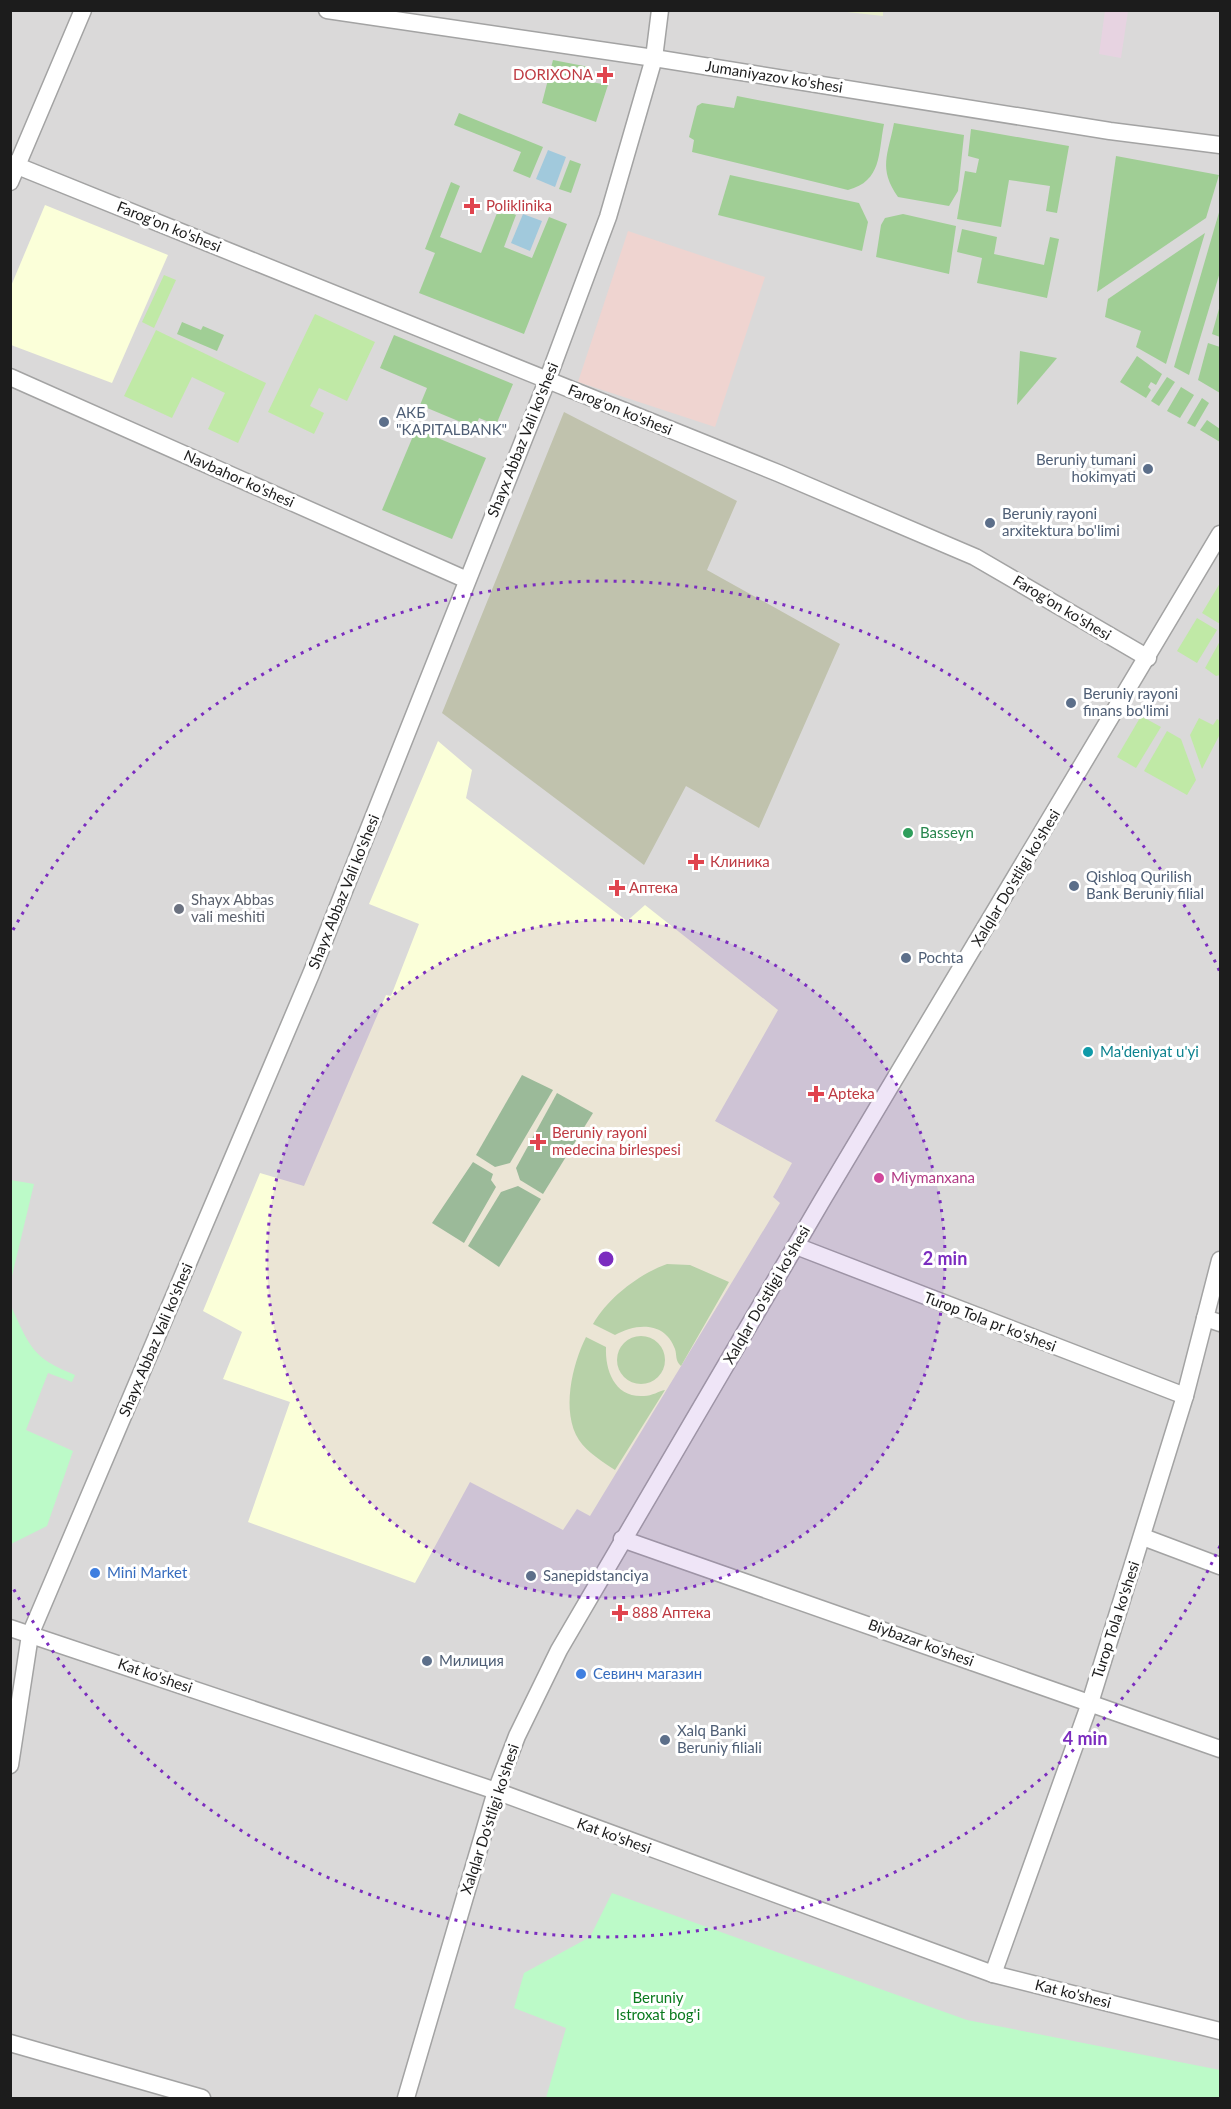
<svg xmlns="http://www.w3.org/2000/svg" width="1231" height="2109" viewBox="0 0 1231 2109" font-family="Lato,sans-serif">
  <style>
    .residential { fill: #dad9d9 }
    .commercial { fill: #efd4d0 }
    .industrial { fill: #e7d3e1 }
    .education { fill: #fbffd9 }
    .construction { fill: #c0c2ad }
    .farmland { fill: #e7edcc }
    .grass { fill: #c0e9a6 }
    .forest { fill: #a0ce95 }
    .park { fill: #bcfac8 }
    .water { fill: #a1c9dc }
    .lines { fill: none; stroke-linecap: round; stroke-linejoin: round }
    .minor-casing { stroke: #a3a3a3; stroke-width: 19 }
    .minor { stroke: #fff; stroke-width: 16 }
    .ring { fill: none; stroke: #7b2cbf; stroke-width: 3; stroke-dasharray: 3 6 }
    .health-dot { fill: #e0444e; stroke: #fff; stroke-width: 2 }
    .service-dot { fill: #5c6f8a; stroke: #fff; stroke-width: 2 }
    .leisure-dot { fill: #2e9e5b; stroke: #fff; stroke-width: 2 }
    .worship-dot { fill: #6b7280; stroke: #fff; stroke-width: 2 }
    .culture-dot { fill: #0f9aa8; stroke: #fff; stroke-width: 2 }
    .hotel-dot { fill: #d1479c; stroke: #fff; stroke-width: 2 }
    .shop-dot { fill: #3f7fe0; stroke: #fff; stroke-width: 2 }
    .labels { text-anchor: middle; stroke-width: 6; stroke-linejoin: round; paint-order: stroke }
    .health-label { font-size: 15px; fill: #be3a42; stroke: #fff; text-anchor: start }
    .street-label { font-size: 15px; fill: #1c1c1c; stroke: #fff }
    .service-label { font-size: 15px; fill: #4e5e75; stroke: #fff; text-anchor: start }
    .leisure-label { font-size: 15px; fill: #27864d; stroke: #fff; text-anchor: start }
    .worship-label { font-size: 15px; fill: #5b616d; stroke: #fff; text-anchor: start }
    .culture-label { font-size: 15px; fill: #0d838f; stroke: #fff; text-anchor: start }
    .hotel-label { font-size: 15px; fill: #b23c85; stroke: #fff; text-anchor: start }
    .shop-label { font-size: 15px; fill: #366cbe; stroke: #fff; text-anchor: start }
    .park-label { font-size: 15px; fill: #0a7a1e; stroke: #fff }
    .centre { fill: #7b2cbf; stroke: #fff; stroke-width: 3 }
    .ring-label { font-size: 18px; text-anchor: middle; font-weight: bold; fill: #7b2cbf; stroke: #fff; stroke-width: 6; stroke-linejoin: round; paint-order: stroke }
  </style>
  <rect width="100%" height="100%" fill="#eeebe1"/>
  <rect class="residential" x="11" y="11" width="1209" height="2087"/>
  <path class="commercial" d="M 628,231 L 765,277 L 715,427 L 578,382 Z"/>
  <path class="industrial" d="M 1105,11 L 1128,11 L 1121,58 L 1099,54 Z"/>
  <g class="education">
    <path d="M 45,205 L 168,255 L 112,383 L 11,345 L 11,286 Z"/>
    <path d="M 438,741 L 472,770 L 466,798 L 627,921 L 645,905 L 778,1010 L 715,1121 L 792,1163 L 773,1197 L 780,1203 L 590,1516 L 577,1509 L 563,1530 L 470,1482 L 415,1583 L 248,1522 L 290,1402 L 223,1379 L 242,1332 L 203,1311 L 260,1173 L 304,1186 L 386,995 L 391,996 L 419,924 L 369,904 Z"/>
  </g>
  <path class="construction" d="M 564,412 L 737,501 L 707,570 L 840,644 L 759,828 L 686,786 L 644,865 L 442,713 Z"/>
  <path class="farmland" d="M 829,10 L 883,10 L 883,16 Z"/>
  <g class="grass">
    <path d="M 164,275 L 176,280 L 154,328 L 142,322 Z"/>
    <path d="M 315,314 L 375,342 L 347,401 L 319,388 L 310,406 L 324,413 L 314,434 L 268,412 Z"/>
    <path d="M 156,330 L 266,383 L 238,443 L 208,429 L 225,393 L 192,377 L 172,418 L 124,396 Z"/>
    <path d="M 1220,583 L 1220,624 L 1202,613 Z"/>
    <path d="M 1197,618 L 1217,630 L 1197,663 L 1177,651 Z"/>
    <path d="M 1220,641 L 1220,675 L 1216,676 L 1205,668 Z"/>
    <path d="M 1141,716 L 1161,727 L 1136,768 L 1117,757 Z"/>
    <path d="M 1199,718 L 1213,725 L 1217,719 L 1220,721 L 1220,734 L 1202,769 L 1190,735 Z"/>
    <path d="M 1167,731 L 1181,739 L 1196,780 L 1187,795 L 1144,771 Z"/>
    <path d="M 667,1264 L 690,1265 L 729,1282 L 681,1366 C 675,1361 677,1355 675,1349 C 665,1321 636,1323 615,1335 L 593,1324 C 608,1298 639,1274 667,1264 Z"/>
    <circle cx="641" cy="1360" r="24"/>
    <path d="M 586,1337 L 606,1347 C 605,1371 615,1398 644,1396 C 652,1396 659,1391 665,1390 L 615,1470 C 603,1462 587,1452 579,1440 C 561,1412 572,1365 586,1337 Z"/>
  </g>
  <g class="forest">
    <path d="M 553,60 L 589,67 L 586,81 L 608,85 L 596,122 L 542,103 Z"/>
    <path d="M 737,96 L 884,124 C 878,154 882,181 848,190 L 692,152 L 694,140 L 689,137 L 697,106 L 702,103 L 734,108 Z"/>
    <path d="M 459,113 L 543,147 L 530,178 L 513,171 L 521,152 L 454,125 Z"/>
    <path d="M 894,123 L 964,135 L 958,191 L 949,206 L 898,197 C 878,168 888,155 894,123 Z"/>
    <path d="M 971,129 L 1069,146 L 1057,213 L 1046,211 L 1050,186 L 1009,180 L 1001,227 L 957,219 L 965,171 L 976,173 L 979,159 L 968,156 Z"/>
    <path d="M 1116,156 L 1219,175 L 1206,218 L 1097,292 Z"/>
    <path d="M 570,160 L 581,164 L 571,193 L 559,189 Z"/>
    <path d="M 730,175 L 859,203 L 868,222 L 862,251 L 718,215 Z"/>
    <path d="M 451,182 L 460,186 L 440,237 L 481,253 L 499,208 L 516,215 L 504,247 L 532,258 L 549,217 L 567,224 L 524,334 L 419,293 L 435,253 L 425,249 Z"/>
    <path d="M 1220,209 L 1220,272 L 1189,375 L 1174,367 Z"/>
    <path d="M 903,214 L 956,226 L 949,274 L 876,257 L 881,225 L 885,218 Z"/>
    <path d="M 962,229 L 997,237 L 994,254 L 1044,265 L 1050,237 L 1059,239 L 1047,298 L 977,283 L 982,258 L 957,252 Z"/>
    <path d="M 1205,233 L 1166,364 L 1136,347 L 1141,331 L 1105,317 L 1108,299 Z"/>
    <path d="M 1220,305 L 1220,337 L 1212,334 Z"/>
    <path d="M 182,322 L 201,330 L 203,326 L 224,335 L 217,351 L 177,334 Z"/>
    <path d="M 394,335 L 513,384 L 496,425 L 479,418 L 475,428 L 420,405 L 427,388 L 380,368 Z"/>
    <path d="M 1208,343 L 1220,347 L 1220,393 L 1198,380 Z"/>
    <path d="M 1020,351 L 1057,358 L 1017,405 Z"/>
    <path d="M 1137,356 L 1162,374 L 1156,385 L 1151,382 L 1148,387 L 1151,390 L 1146,398 L 1120,382 Z"/>
    <path d="M 1167,377 L 1175,382 L 1159,406 L 1151,401 Z"/>
    <path d="M 1181,387 L 1194,395 L 1180,418 L 1167,411 Z"/>
    <path d="M 1202,398 L 1209,403 L 1195,427 L 1187,423 Z"/>
    <path d="M 1207,420 L 1220,429 L 1220,442 L 1200,430 Z"/>
    <path d="M 416,429 L 486,458 L 452,539 L 382,510 Z"/>
    <path d="M 522,1075 L 553,1090 L 510,1163 L 495,1167 L 476,1155 Z"/>
    <path d="M 557,1093 L 593,1113 L 543,1194 L 520,1180 L 516,1168 Z"/>
    <path d="M 473,1162 L 493,1174 L 491,1180 L 496,1187 L 464,1243 L 432,1223 Z"/>
    <path d="M 518,1186 L 541,1199 L 499,1267 L 468,1246 L 501,1192 Z"/>
  </g>
  <g class="park">
    <path d="M 11,1180 L 34,1184 L 11,1280 L 10,1180 Z"/>
    <path d="M 11,1306 C 30,1347 32,1358 75,1375 L 72,1382 L 48,1373 L 26,1430 L 73,1451 L 47,1526 L 11,1544 Z"/>
    <path d="M 612,1893 L 967,2020 L 1220,2070 L 1220,2098 L 546,2098 L 566,2028 L 514,2008 L 524,1973 L 590,1937 Z"/>
  </g>
  <g class="water">
    <path d="M 548,150 L 566,157 L 555,187 L 536,179 Z"/>
    <path d="M 523,214 L 542,221 L 530,251 L 511,243 Z"/>
  </g>
  <g class="lines">
    <defs>
      <g id="minor">
        <path d="M 327,10 L 654,58 L 1110,131 L 1220,145"/>
        <path d="M 10,163 L 778,473 L 975,557 L 1148,658"/>
        <path d="M 10,182 L 83,10"/>
        <path d="M 10,377 L 467,580"/>
        <path d="M 796,1246 L 1185,1396"/>
        <path d="M 1205,1318 L 1220,1323"/>
        <path d="M 1143,1537 L 1220,1566"/>
        <path d="M 622,1539 L 1220,1749"/>
        <path d="M 10,1628 L 496,1791 L 993,1974 L 1220,2031"/>
        <path d="M 10,1765 L 30,1635 L 311,974 L 547,381 L 608,217 L 654,58 L 660,10"/>
        <path d="M 993,1974 L 1090,1703 L 1185,1396 L 1220,1260"/>
        <path d="M 10,2043 L 202,2098"/>
        <path d="M 406,2098 L 496,1791 L 517,1736 L 559,1650 L 823,1199 L 1220,534"/>
      </g>
    </defs>
    <use href="#minor" class="minor-casing"/>
    <use href="#minor" class="minor"/>
  </g>
  <circle cx="606" cy="1259" r="339" fill="#7b2cbf" fill-opacity=".12"/>
  <g class="ring">
    <circle cx="606" cy="1259" r="339"/>
    <path d="M1220 1546A678 678 0 0 1 13 1588M13 930A678 678 0 0 1 1220 972"/>
  </g>
  <g class="health-dot">
    <path d="M602 66h6v6h6v6h-6v6h-6v-6h-6v-6h6z"/>
    <path d="M469 197h6v6h6v6h-6v6h-6v-6h-6v-6h6z"/>
    <path d="M693 853h6v6h6v6h-6v6h-6v-6h-6v-6h6z"/>
    <path d="M614 879h6v6h6v6h-6v6h-6v-6h-6v-6h6z"/>
    <path d="M813 1085h6v6h6v6h-6v6h-6v-6h-6v-6h6z"/>
    <path d="M535 1133h6v6h6v6h-6v6h-6v-6h-6v-6h6z"/>
    <path d="M617 1604h6v6h6v6h-6v6h-6v-6h-6v-6h6z"/>
  </g>
  <g class="service-dot">
    <circle cx="384" cy="422" r="6"/>
    <circle cx="1148" cy="469" r="6"/>
    <circle cx="990" cy="523" r="6"/>
    <circle cx="1071" cy="703" r="6"/>
    <circle cx="1074" cy="886" r="6"/>
    <circle cx="906" cy="958" r="6"/>
    <circle cx="531" cy="1576" r="6"/>
    <circle cx="427" cy="1661" r="6"/>
    <circle cx="665" cy="1740" r="6"/>
  </g>
  <circle class="leisure-dot" cx="908" cy="833" r="6"/>
  <circle class="worship-dot" cx="179" cy="909" r="6"/>
  <circle class="culture-dot" cx="1088" cy="1052" r="6"/>
  <circle class="hotel-dot" cx="879" cy="1178" r="6"/>
  <g class="shop-dot">
    <circle cx="95" cy="1573" r="6"/>
    <circle cx="581" cy="1674" r="6"/>
  </g>
  <g class="labels">
    <g class="health-label">
      <text x="593" y="80" text-anchor="end">DORIXONA</text>
      <text x="486" y="211">Poliklinika</text>
      <text x="710" y="867">Клиника</text>
      <text x="629" y="893">Аптека</text>
      <text x="828" y="1099">Apteka</text>
      <text x="552" y="1138">Beruniy rayoni<tspan x="552" dy="17">medecina birlespesi</tspan></text>
      <text x="632" y="1618">888 Аптека</text>
    </g>
    <g class="street-label">
      <text transform="translate(774 77) rotate(9)" y="5">Jumaniyazov ko'shesi</text>
      <text transform="translate(169 227) rotate(22)" y="5">Farog'on ko'shesi</text>
      <text transform="translate(620 410) rotate(22)" y="5">Farog'on ko'shesi</text>
      <text transform="translate(523 440) rotate(-68)" y="5">Shayx Abbaz Vali ko'shesi</text>
      <text transform="translate(239 479) rotate(24)" y="5">Navbahor ko'shesi</text>
      <text transform="translate(1062 608) rotate(31)" y="5">Farog'on ko'shesi</text>
      <text transform="translate(1016 878) rotate(-59)" y="5">Xalqlar Do'stligi ko'shesi</text>
      <text transform="translate(344 892) rotate(-68)" y="5">Shayx Abbaz Vali ko'shesi</text>
      <text transform="translate(767 1295) rotate(-60)" y="5">Xalqlar Do'stligi ko'shesi</text>
      <text transform="translate(990 1322) rotate(21)" y="5">Turop Tola pr ko'shesi</text>
      <text transform="translate(156 1340) rotate(-67)" y="5">Shayx Abbaz Vali ko'shesi</text>
      <text transform="translate(1116 1620) rotate(-72)" y="5">Turop Tola ko'shesi</text>
      <text transform="translate(921 1643) rotate(20)" y="5">Biybazar ko'shesi</text>
      <text transform="translate(155 1676) rotate(19)" y="5">Kat ko'shesi</text>
      <text transform="translate(490 1819) rotate(-72)" y="5">Xalqlar Do'stligi ko'shesi</text>
      <text transform="translate(614 1836) rotate(20)" y="5">Kat ko'shesi</text>
      <text transform="translate(1073 1994) rotate(14)" y="5">Kat ko'shesi</text>
    </g>
    <g class="service-label">
      <text x="396" y="418">АКБ<tspan x="396" dy="17">"KAPITALBANK"</tspan></text>
      <text x="1136" y="465" text-anchor="end">Beruniy tumani<tspan x="1136" dy="17">hokimyati</tspan></text>
      <text x="1002" y="519">Beruniy rayoni<tspan x="1002" dy="17">arxitektura bo'limi</tspan></text>
      <text x="1083" y="699">Beruniy rayoni<tspan x="1083" dy="17">finans bo'limi</tspan></text>
      <text x="1086" y="882">Qishloq Qurilish<tspan x="1086" dy="17">Bank Beruniy filial</tspan></text>
      <text x="918" y="963">Pochta</text>
      <text x="543" y="1581">Sanepidstanciya</text>
      <text x="439" y="1666">Милиция</text>
      <text x="677" y="1736">Xalq Banki<tspan x="677" dy="17">Beruniy filiali</tspan></text>
    </g>
    <g class="leisure-label">
      <text x="920" y="838">Basseyn</text>
    </g>
    <g class="worship-label">
      <text x="191" y="905">Shayx Abbas<tspan x="191" dy="17">vali meshiti</tspan></text>
    </g>
    <g class="culture-label">
      <text x="1100" y="1057">Ma'deniyat u'yi</text>
    </g>
    <g class="hotel-label">
      <text x="891" y="1183">Miymanxana</text>
    </g>
    <g class="shop-label">
      <text x="107" y="1578">Mini Market</text>
      <text x="593" y="1679">Севинч магазин</text>
    </g>
    <g class="park-label">
      <text x="658" y="2003">Beruniy<tspan x="658" dy="17">Istroxat bog'i</tspan></text>
    </g>
  </g>
  <circle cx="606" cy="1259" r="9" class="centre"/>
  <g class="ring-label">
    <text x="945" y="1265">2 min</text>
    <text x="1085" y="1745">4 min</text>
  </g>
  <rect width="1231" height="2109" fill="none" stroke="#1c1c1c" stroke-width="24"/>
</svg>
